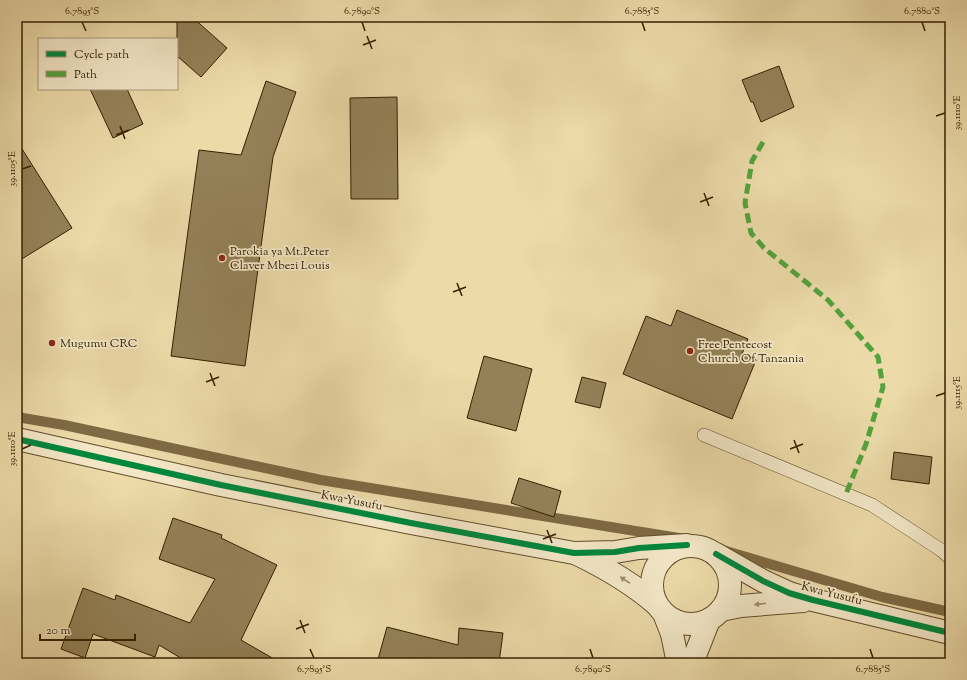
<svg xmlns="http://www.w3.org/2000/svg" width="967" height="680" viewBox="0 0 967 680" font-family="'Sorts Mill Goudy',serif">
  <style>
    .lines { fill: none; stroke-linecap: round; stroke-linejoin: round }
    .stream { stroke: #7e6a44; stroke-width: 10 }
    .building { fill: #948158; stroke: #352001 }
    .service-casing { stroke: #634e2b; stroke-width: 14 }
    .tertiary-casing { stroke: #634e2b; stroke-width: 24 }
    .service { stroke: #f3e7c7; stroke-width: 13 }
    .tertiary { stroke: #f3e7c7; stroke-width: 22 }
    .quiet { stroke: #53a23c; stroke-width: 5; stroke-dasharray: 10 5; stroke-linecap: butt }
    .cycleway-casing { stroke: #f3e7c7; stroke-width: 8 }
    .cycleway { stroke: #00873e; stroke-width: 6 }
    .oneway { fill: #9e8d6e }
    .ticks { fill: none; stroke: #352001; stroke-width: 1.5 }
    .poi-dot { fill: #8f2418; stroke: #f3e7c7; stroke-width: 1.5 }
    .labels { text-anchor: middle; stroke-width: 3.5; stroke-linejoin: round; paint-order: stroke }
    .poi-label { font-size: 12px; fill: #352001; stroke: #f3e7c7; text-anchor: start }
    .street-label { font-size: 12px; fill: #352001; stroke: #f3e7c7 }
    .neatline { fill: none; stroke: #352001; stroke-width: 1.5 }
    .ticks-label { font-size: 10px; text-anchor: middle; fill: #352001 }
  </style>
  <rect width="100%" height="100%" fill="#ecdaa9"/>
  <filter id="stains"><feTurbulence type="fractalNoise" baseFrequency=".005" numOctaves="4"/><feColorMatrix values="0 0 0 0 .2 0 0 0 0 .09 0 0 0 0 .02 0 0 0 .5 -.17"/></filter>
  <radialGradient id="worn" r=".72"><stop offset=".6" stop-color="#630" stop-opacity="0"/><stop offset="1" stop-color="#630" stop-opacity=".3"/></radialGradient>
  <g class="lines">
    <path class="stream" d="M 17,417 L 64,425 L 321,480 L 685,539 L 882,597 L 950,612"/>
  </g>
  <g class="building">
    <path d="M 177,17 L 192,17 L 227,48 L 201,77 L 177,56 Z"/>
    <path d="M 779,66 L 794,107 L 761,122 L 753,102 L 751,102 L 742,80 Z"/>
    <path d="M 266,81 L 296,92 L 273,157 L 245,366 L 171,356 L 199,150 L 241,155 Z"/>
    <path d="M 90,89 L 127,89 L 143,124 L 113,138 Z"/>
    <path d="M 397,97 L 398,199 L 351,199 L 350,98 Z"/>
    <path d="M 17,141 L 72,228 L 17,262 Z"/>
    <path d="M 677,310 L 748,339 L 742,354 L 756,360 L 732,419 L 623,374 L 646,316 L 671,326 Z"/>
    <path d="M 484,356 L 532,369 L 516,431 L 467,418 Z"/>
    <path d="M 582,377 L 606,383 L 600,408 L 575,402 Z"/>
    <path d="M 894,452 L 932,457 L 929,484 L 891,479 Z"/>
    <path d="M 519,478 L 561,491 L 554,517 L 511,503 Z"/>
    <path d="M 173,518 L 222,535 L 221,538 L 277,565 L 241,640 L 281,663 L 189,663 L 159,645 L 155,657 L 93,634 L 85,658 L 61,649 L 83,588 L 115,600 L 116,595 L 190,623 L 215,579 L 159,559 Z"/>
    <path d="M 387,627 L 458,645 L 459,628 L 503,633 L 499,663 L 377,663 Z"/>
  </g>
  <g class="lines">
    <defs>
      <path id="service" d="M 704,435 L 872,505 L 941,550 L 950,558"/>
      <g id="tertiary">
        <path d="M 17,439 L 221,485 L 411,523 L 574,553 L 615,552 L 639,548 L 687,545"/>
        <circle cx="691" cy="585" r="39"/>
        <path d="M 577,554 C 606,568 632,583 656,604"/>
        <path d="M 716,554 L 763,581 L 789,593 L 813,600 L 950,633"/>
        <path d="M 721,610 L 741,606 L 803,601"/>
        <path d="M 665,616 L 672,634 L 678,663"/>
        <path d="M 692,663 L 709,620"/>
      </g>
    </defs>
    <use href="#service" class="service-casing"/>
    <use href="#tertiary" class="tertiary-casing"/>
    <use href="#service" class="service"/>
    <use href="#tertiary" class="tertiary"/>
    <path class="quiet" d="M 763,142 L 752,161 L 745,203 L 751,233 L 764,248 L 828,300 L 878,357 L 883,387 L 866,444 L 846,494"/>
    <defs>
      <g id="cycleway">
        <path d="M 17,439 L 221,485 L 411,523 L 574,553 L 615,552 L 639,548 L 687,545"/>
        <path d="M 716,554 L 763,581 L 789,593 L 813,600 L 950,633"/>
      </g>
    </defs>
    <use href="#cycleway" class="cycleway-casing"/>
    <use href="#cycleway" class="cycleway"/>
  </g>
  <defs><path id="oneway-solid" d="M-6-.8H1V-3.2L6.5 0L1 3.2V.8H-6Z"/></defs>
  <g class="oneway">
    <use href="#oneway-solid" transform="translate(625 580) rotate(-147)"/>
    <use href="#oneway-solid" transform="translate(760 604) rotate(174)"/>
  </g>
  <path class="ticks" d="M 82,22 L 86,31M 362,22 L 365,31M 642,22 L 645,31M 922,22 L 925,31M 367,36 L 372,49M 363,45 L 376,40M 936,116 L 945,113M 120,126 L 125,139M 116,135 L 129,130M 22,169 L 31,166M 704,193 L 709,206M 700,202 L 713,197M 457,283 L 462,296M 453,292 L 466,287M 210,373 L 215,386M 206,382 L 219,377M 936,396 L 945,393M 794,440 L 799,453M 22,449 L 31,445M 790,449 L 803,444M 547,530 L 552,543M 543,539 L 556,534M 300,620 L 305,633M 296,629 L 309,624M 310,649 L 314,658M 590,649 L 593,658M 870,649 L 873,658"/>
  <g class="poi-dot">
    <circle cx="222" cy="258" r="4"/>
    <circle cx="52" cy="343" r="4"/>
    <circle cx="690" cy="351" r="4"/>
  </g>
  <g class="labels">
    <g class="poi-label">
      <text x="230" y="255">Parokia ya Mt.Peter<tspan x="230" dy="14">Claver Mbezi Louis</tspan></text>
      <text x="60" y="347">Mugumu CRC</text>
      <text x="698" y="348">Free Pentecost<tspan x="698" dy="14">Church Of Tanzania</tspan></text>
    </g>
    <g class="street-label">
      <text transform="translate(352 500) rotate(11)" y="4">Kwa Yusufu</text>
      <text transform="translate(832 593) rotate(14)" y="4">Kwa Yusufu</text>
    </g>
  </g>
  <rect width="967" height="680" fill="none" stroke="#ecdaa9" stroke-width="44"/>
  <rect x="38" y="38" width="140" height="52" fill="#f3e7c7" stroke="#a79778"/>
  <rect x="46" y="51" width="20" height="6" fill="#00873e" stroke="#a79778"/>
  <text x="74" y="58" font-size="12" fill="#352001">Cycle path</text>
  <rect x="46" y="71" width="20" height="6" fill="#53a23c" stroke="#a79778"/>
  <text x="74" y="78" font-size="12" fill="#352001">Path</text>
  <path d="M40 634v6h95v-6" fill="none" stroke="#352001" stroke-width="2"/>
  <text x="46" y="634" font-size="12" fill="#352001" stroke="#f3e7c7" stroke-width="3" paint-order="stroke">20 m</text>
  <rect x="22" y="22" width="923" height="636" class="neatline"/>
  <g class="ticks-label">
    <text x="82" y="14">6.7895°S</text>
    <text x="362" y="14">6.7890°S</text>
    <text x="642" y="14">6.7885°S</text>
    <text x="922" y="14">6.7880°S</text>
    <text transform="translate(956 113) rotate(-90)" y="4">39.1110°E</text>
    <text transform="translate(11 169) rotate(-90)" y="4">39.1105°E</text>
    <text transform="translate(956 393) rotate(-90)" y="4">39.1115°E</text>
    <text transform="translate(11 449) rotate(-90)" y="4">39.1110°E</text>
    <text x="314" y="672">6.7895°S</text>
    <text x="593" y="672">6.7890°S</text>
    <text x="873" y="672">6.7885°S</text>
  </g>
  <rect width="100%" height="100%" filter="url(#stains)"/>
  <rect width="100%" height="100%" fill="url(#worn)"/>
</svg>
